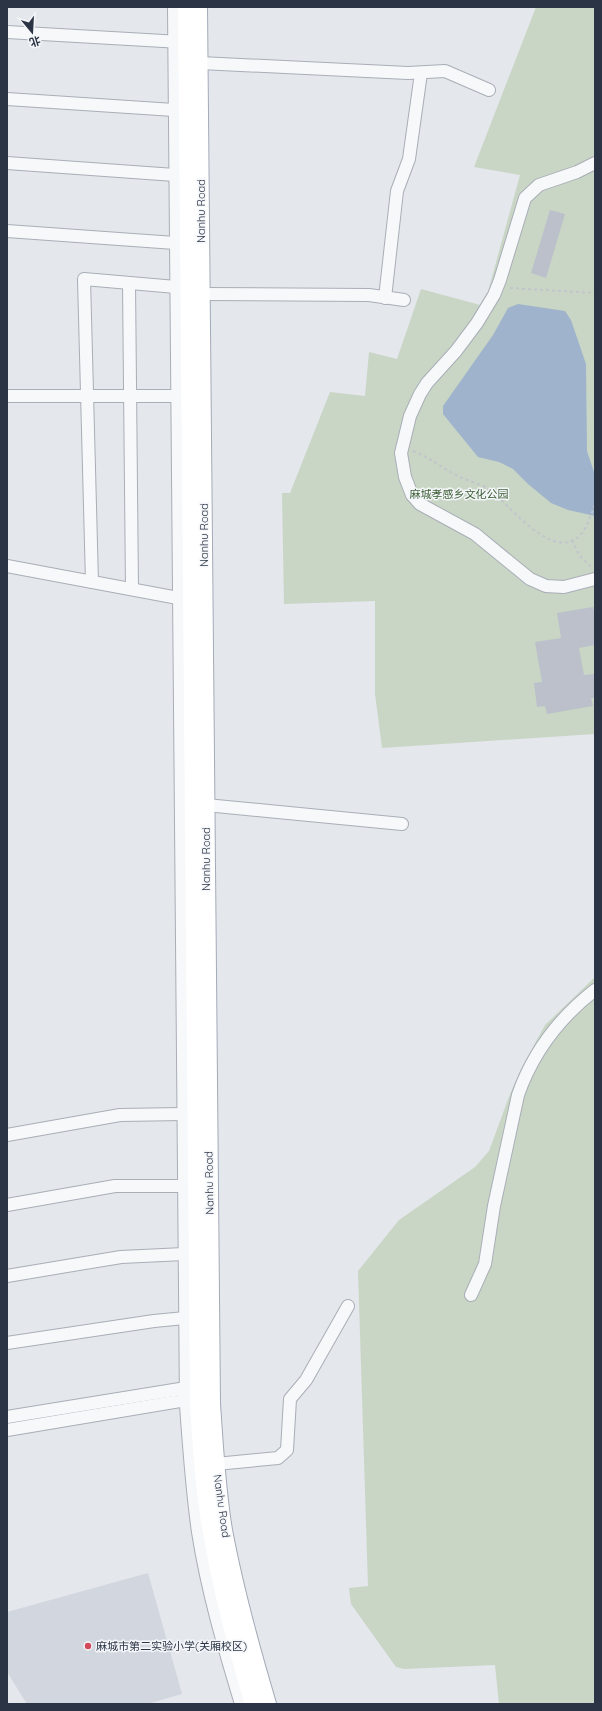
<svg xmlns="http://www.w3.org/2000/svg" width="602" height="1711" viewBox="0 0 602 1711" font-family="Quicksand,'Noto Sans SC',sans-serif">
  <style>
    .built { fill: #d2d6de }
    .green { fill: #c9d6c5 }
    .water { fill: #9fb4cc }
    .building { fill: #bbc0ca }
    .lines { fill: none; stroke-linecap: round; stroke-linejoin: round }
    .minor-casing { stroke: #a9aeb7; stroke-width: 14 }
    .major-casing { stroke: #a3abb8; stroke-width: 18 }
    .path { stroke: #c2c5cb; stroke-width: 2; stroke-dasharray: 3 3; stroke-linecap: butt }
    .minor { stroke: #f7f8fa; stroke-width: 12 }
    .major { stroke: #fff; stroke-width: 16 }
    .poi-dot { fill: #d1495b; stroke: #f4f6f9; stroke-width: 1.5 }
    .labels { text-anchor: middle; stroke-width: 3; stroke-linejoin: round; paint-order: stroke }
    .street-label { font-size: 11px; fill: #2b3445; stroke: #f4f6f9 }
    .park-label { font-size: 11px; fill: #3f6138; stroke: #f4f6f9 }
    .poi-label { font-size: 11px; fill: #2b3445; stroke: #f4f6f9; text-anchor: start }
  </style>
  <rect width="100%" height="100%" fill="#e4e7ec"/>
  <path class="built" d="M 148,1573 L 182,1694 L 147,1704 L 27,1704 L 7,1672 L 7,1612 Z"/>
  <g class="green">
    <path d="M 536,7 L 595,7 L 595,734 L 382,748 L 375,694 L 375,601 L 284,604 L 282,493 L 290,493 L 330,392 L 365,396 L 369,352 L 397,359 L 421,289 L 484,306 L 520,175 L 474,167 Z"/>
    <path d="M 595,977 L 595,1704 L 499,1704 L 495,1665 L 404,1669 L 396,1667 L 351,1604 L 349,1588 L 368,1586 L 358,1271 L 399,1220 L 475,1167 L 489,1151 L 510,1094 L 521,1069 L 545,1025 Z"/>
  </g>
  <path class="water" d="M 518,304 L 565,311 L 571,320 L 586,364 L 587,451 L 595,475 L 595,516 L 568,510 L 551,503 L 528,484 L 513,469 L 499,462 L 478,457 L 443,414 L 443,406 L 493,335 L 508,308 Z"/>
  <g class="building">
    <path d="M 550,210 L 565,214 L 546,278 L 531,273 Z"/>
    <path d="M 593,607 L 595,615 L 595,645 L 579,648 L 584,675 L 595,674 L 595,698 L 591,698 L 593,706 L 547,714 L 545,706 L 537,707 L 534,683 L 542,682 L 535,642 L 561,638 L 557,613 Z"/>
  </g>
  <g class="lines">
    <defs>
      <g id="minor">
        <path d="M 174,7 L 186,1405 C 189,1448 192,1490 198,1532 C 207,1590 224,1648 241,1704"/>
        <path d="M 7,32 L 181,42"/>
        <path d="M 200,63 L 408,73 L 445,71 L 489,90"/>
        <path d="M 7,99 L 174,110"/>
        <path d="M 7,163 L 175,175"/>
        <path d="M 595,163 L 577,172 L 539,185 L 525,198 L 500,280 L 494,295 L 477,323 L 456,351 L 427,383 L 420,394 L 410,416 L 401,453 L 405,477 L 412,495 L 420,504 L 475,534 L 530,579 L 546,586 L 564,587 L 595,579"/>
        <path d="M 7,231 L 175,243"/>
        <path d="M 129,283 L 132,589"/>
        <path d="M 202,294 L 369,295 L 404,300"/>
        <path d="M 385,298 L 397,191 L 409,159 L 421,73"/>
        <path d="M 7,396 L 177,396"/>
        <path d="M 7,566 L 178,598"/>
        <path d="M 92,582 L 84,279 L 176,287"/>
        <path d="M 206,805 L 402,824"/>
        <path d="M 7,1135 L 120,1115 L 183,1114"/>
        <path d="M 7,1205 L 115,1186 L 184,1186"/>
        <path d="M 7,1276 L 121,1257 L 184,1254"/>
        <path d="M 471,1295 L 485,1264 L 494,1206 L 518,1095 C 533,1052 559,1018 595,990"/>
        <path d="M 7,1343 L 154,1321 L 185,1318"/>
        <path d="M 7,1417 L 186,1388"/>
        <path d="M 7,1430 L 186,1400"/>
        <path d="M 216,1464 L 278,1458 L 287,1450 L 290,1399 L 306,1380 L 348,1306"/>
      </g>
      <g id="major">
        <path d="M 186,7 L 198,1404 C 201,1447 203,1490 211,1532 C 221,1590 236,1648 253,1704"/>
        <path d="M 199,7 L 212,1404 C 215,1446 217,1489 224,1530 C 235,1589 251,1647 268,1704"/>
      </g>
    </defs>
    <use href="#minor" class="minor-casing"/>
    <use href="#major" class="major-casing"/>
    <g class="path">
      <path d="M 510,288 L 595,293"/>
      <path d="M 413,451 C 430,457 440,467 456,475 C 466,481 480,483 490,490 C 509,504 555,566 582,533 C 588,525 591,514 595,505"/>
      <path d="M 572,540 L 579,555 L 592,568"/>
    </g>
    <use href="#minor" class="minor"/>
    <use href="#major" class="major"/>
  </g>
  <circle class="poi-dot" cx="88" cy="1646" r="4"/>
  <g class="labels">
    <g class="street-label">
      <text transform="translate(201 211) rotate(-90)" y="4">Nanhu Road</text>
      <text transform="translate(204 535) rotate(-90)" y="4">Nanhu Road</text>
      <text transform="translate(206 859) rotate(-90)" y="4">Nanhu Road</text>
      <text transform="translate(209 1183) rotate(-91)" y="4">Nanhu Road</text>
      <text transform="translate(222 1506) rotate(82)" y="4">Nanhu Road</text>
    </g>
    <g class="park-label">
      <text x="459" y="498">麻城孝感乡文化公园</text>
    </g>
    <g class="poi-label">
      <text x="96" y="1650">麻城市第二实验小学(关厢校区)</text>
    </g>
  </g>
  <rect width="602" height="1711" fill="none" stroke="#2b3445" stroke-width="16"/>
  <g transform="translate(32 32) rotate(162)" stroke="#f4f6f9" stroke-width="3" paint-order="stroke">
  <path d="M0-3L7 15L0 10L-7 15Z" fill="#2b3445"/>
  <text y="-6" font-size="11" font-weight="bold" text-anchor="middle" fill="#2b3445">北</text>
  </g>
</svg>
